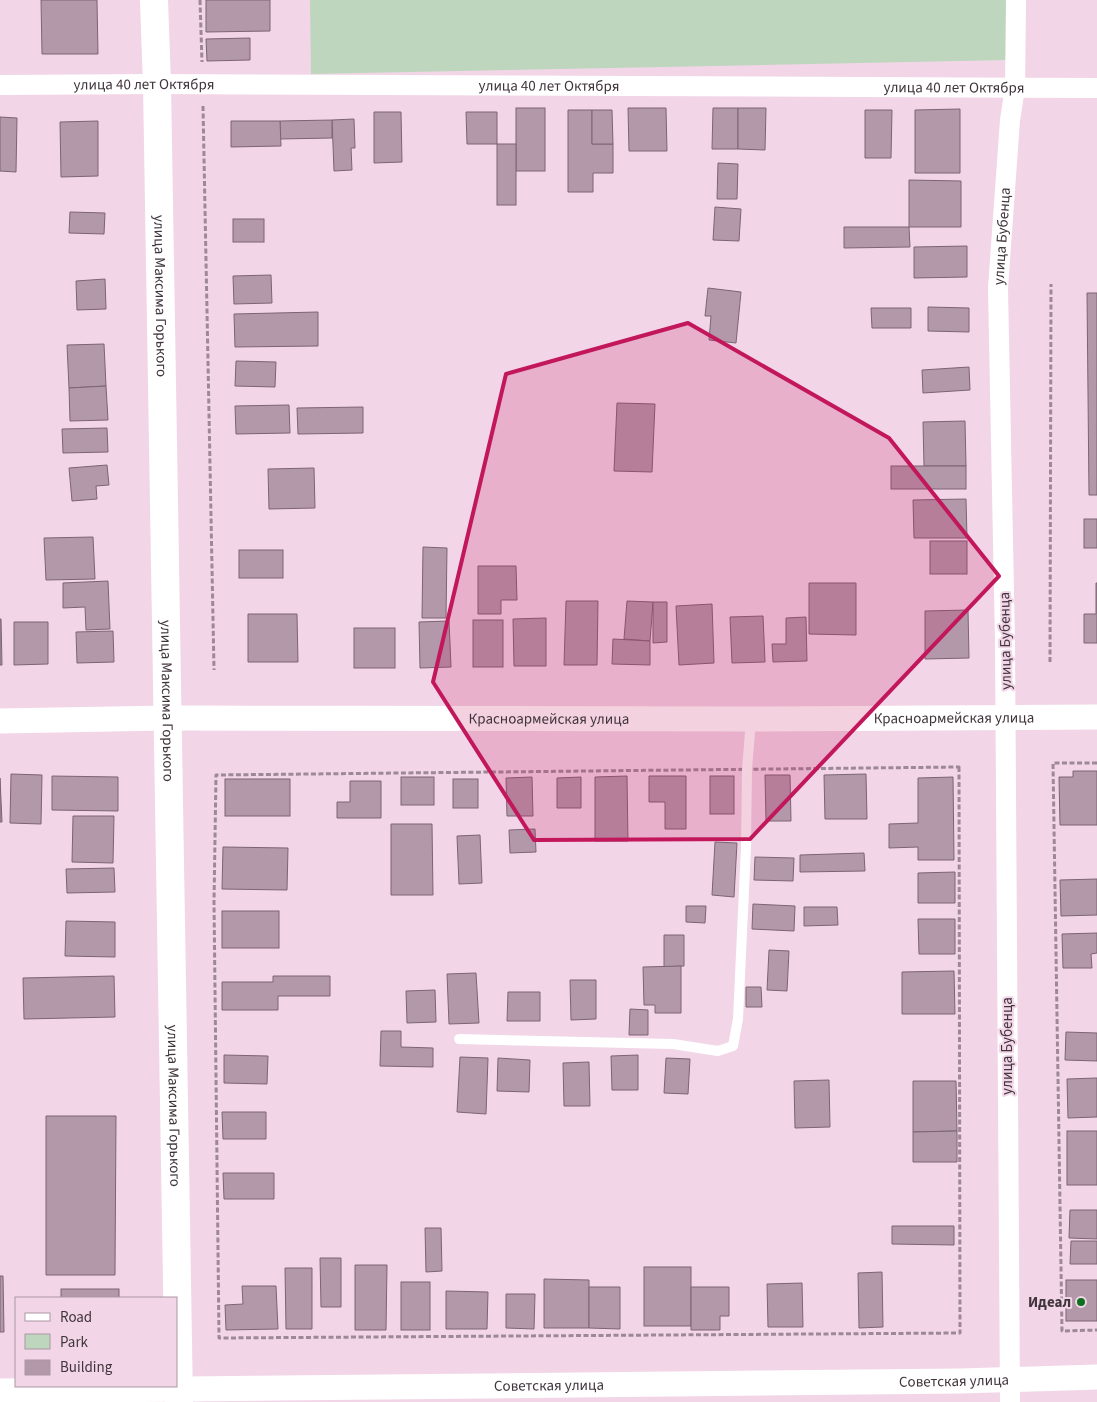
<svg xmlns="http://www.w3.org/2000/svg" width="1097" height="1402" viewBox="0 0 1097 1402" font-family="'Source Sans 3',sans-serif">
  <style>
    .green { fill: #bdd6bd }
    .building { fill: #b398a9; stroke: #7c6473 }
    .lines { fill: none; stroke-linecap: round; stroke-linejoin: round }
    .path { stroke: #9d8996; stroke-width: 3; stroke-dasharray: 5 2.5; stroke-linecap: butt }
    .service { stroke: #fff; stroke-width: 10 }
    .minor { stroke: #fff; stroke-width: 20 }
    .tertiary { stroke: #fff; stroke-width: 25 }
    .secondary { stroke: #fff; stroke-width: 28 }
    .marked { fill: #c2185b; fill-opacity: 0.2; stroke: #c2185b; stroke-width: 4; stroke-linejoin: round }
    .poi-dot { fill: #0e701e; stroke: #f2d6e7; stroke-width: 2 }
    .labels { text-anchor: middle; stroke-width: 4; stroke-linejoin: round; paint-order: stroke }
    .street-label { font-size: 15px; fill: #40353c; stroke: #f2d6e7 }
    .poi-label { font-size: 15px; font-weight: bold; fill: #40353c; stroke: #f2d6e7; text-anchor: end }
  </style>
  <rect width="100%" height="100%" fill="#f2d6e7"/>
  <path class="green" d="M 310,0 L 1010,0 L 1009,60 L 311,74 Z"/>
  <g class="building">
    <path d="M 41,0 L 97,0 L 98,54 L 42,54 Z"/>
    <path d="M 206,0 L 270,0 L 270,31 L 206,32 Z"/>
    <path d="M 250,38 L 250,60 L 207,61 L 206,39 Z"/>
    <rect x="516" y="108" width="29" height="63"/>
    <path d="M 628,108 L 666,108 L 667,151 L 629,151 Z"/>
    <path d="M 713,108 L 738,108 L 738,149 L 712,149 Z"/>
    <path d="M 738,108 L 766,108 L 765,150 L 738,149 Z"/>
    <path d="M 960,109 L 960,173 L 915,173 L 915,110 Z"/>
    <path d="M 568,110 L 592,110 L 592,144 L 613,144 L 613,173 L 593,173 L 593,192 L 568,192 Z"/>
    <path d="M 592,110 L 612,110 L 613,144 L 592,144 Z"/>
    <path d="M 865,110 L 892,110 L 891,158 L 865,158 Z"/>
    <path d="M 374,112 L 401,112 L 402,162 L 374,163 Z"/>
    <path d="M 466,112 L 497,112 L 497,144 L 467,144 Z"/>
    <path d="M 0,117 L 17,118 L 16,172 L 0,171 Z"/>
    <path d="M 354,119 L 355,148 L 351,148 L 352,170 L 334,171 L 332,120 Z"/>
    <path d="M 332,120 L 332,138 L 280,139 L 280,121 Z"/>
    <path d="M 98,121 L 98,176 L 61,177 L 60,122 Z"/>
    <path d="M 231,121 L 280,121 L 281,146 L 231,147 Z"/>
    <rect x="497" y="144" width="19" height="61"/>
    <path d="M 718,163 L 738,164 L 737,199 L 717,199 Z"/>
    <path d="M 909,180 L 961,181 L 961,227 L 909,227 Z"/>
    <path d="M 715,207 L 741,209 L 739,241 L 713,240 Z"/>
    <path d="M 70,212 L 105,213 L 104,234 L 69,233 Z"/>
    <rect x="233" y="219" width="31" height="23"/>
    <path d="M 844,227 L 909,227 L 910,247 L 844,248 Z"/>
    <path d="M 967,246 L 967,277 L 914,278 L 914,247 Z"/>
    <path d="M 271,275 L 272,303 L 234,304 L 233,276 Z"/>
    <path d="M 105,279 L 106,309 L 77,310 L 76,281 Z"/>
    <path d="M 708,288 L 741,292 L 736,343 L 709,340 L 711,316 L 705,316 Z"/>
    <path d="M 1087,293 L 1097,293 L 1097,495 L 1089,495 Z"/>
    <path d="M 928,307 L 969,308 L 969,332 L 928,331 Z"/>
    <path d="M 871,308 L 911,308 L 911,328 L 872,328 Z"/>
    <path d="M 318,312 L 318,346 L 235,347 L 234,314 Z"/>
    <path d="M 104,344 L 106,386 L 69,388 L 67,345 Z"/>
    <path d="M 236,361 L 276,362 L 275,387 L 235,386 Z"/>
    <path d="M 969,367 L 970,390 L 923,393 L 922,370 Z"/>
    <path d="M 106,386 L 108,420 L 70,421 L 69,388 Z"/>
    <path d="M 617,403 L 655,404 L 652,472 L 614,471 Z"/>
    <path d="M 289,405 L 290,433 L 236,434 L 235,406 Z"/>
    <path d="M 363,407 L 363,433 L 298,434 L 297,408 Z"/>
    <path d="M 965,421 L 966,466 L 924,466 L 923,422 Z"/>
    <path d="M 107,428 L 108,452 L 63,453 L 62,429 Z"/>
    <path d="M 107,465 L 109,485 L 96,486 L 97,499 L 72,501 L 69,468 Z"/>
    <rect x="891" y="466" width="75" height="23"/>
    <path d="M 314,468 L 315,508 L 269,509 L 268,469 Z"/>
    <path d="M 966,499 L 967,538 L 914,538 L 913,500 Z"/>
    <rect x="1084" y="519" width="13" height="29"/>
    <path d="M 93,537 L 95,579 L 46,580 L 44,538 Z"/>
    <rect x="930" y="541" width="37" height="33"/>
    <path d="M 423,547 L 447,548 L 446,618 L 422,618 Z"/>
    <rect x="239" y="550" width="44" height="28"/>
    <path d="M 478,566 L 516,566 L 517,600 L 501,600 L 501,614 L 478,614 Z"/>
    <path d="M 108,581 L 110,629 L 86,630 L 85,607 L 63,608 L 63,583 Z"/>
    <path d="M 809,583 L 856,583 L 856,635 L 809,634 Z"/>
    <path d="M 1096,583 L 1097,583 L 1097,643 L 1084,643 L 1084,614 L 1096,614 Z"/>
    <path d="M 566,601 L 598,601 L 597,665 L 564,665 Z"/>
    <path d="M 627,601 L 653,602 L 650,641 L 624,639 Z"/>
    <path d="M 653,602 L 667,602 L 667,642 L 653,643 Z"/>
    <path d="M 712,604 L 714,663 L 679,665 L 676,606 Z"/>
    <path d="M 968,610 L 969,658 L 925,659 L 925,611 Z"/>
    <path d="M 248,614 L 297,614 L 298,662 L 248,662 Z"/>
    <path d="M 763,616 L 765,662 L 732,663 L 730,617 Z"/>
    <path d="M 806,617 L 807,661 L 773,662 L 772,644 L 786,644 L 786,618 Z"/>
    <path d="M 546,618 L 546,666 L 514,666 L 513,619 Z"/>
    <path d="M 0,619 L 1,619 L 2,665 L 0,665 Z"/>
    <rect x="473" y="620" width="30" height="47"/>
    <path d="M 449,621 L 451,667 L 420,668 L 419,622 Z"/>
    <path d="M 14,622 L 48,622 L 48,664 L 14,665 Z"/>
    <rect x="354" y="628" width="41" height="40"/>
    <path d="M 113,631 L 114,662 L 77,663 L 76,632 Z"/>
    <path d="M 613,639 L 650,641 L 650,665 L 612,664 Z"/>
    <path d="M 1073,771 L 1097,771 L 1097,825 L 1060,825 L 1059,777 L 1073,777 Z"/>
    <path d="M 11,774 L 42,775 L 41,824 L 10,823 Z"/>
    <path d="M 866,774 L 867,819 L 825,819 L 824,775 Z"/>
    <path d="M 765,775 L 790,775 L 791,821 L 766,821 Z"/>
    <path d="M 52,776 L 118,777 L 118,811 L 52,810 Z"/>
    <path d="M 627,776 L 628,841 L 595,841 L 595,777 Z"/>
    <path d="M 649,776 L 686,776 L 686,829 L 665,829 L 665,802 L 649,802 Z"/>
    <rect x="710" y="776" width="24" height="38"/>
    <rect x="401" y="777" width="33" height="28"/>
    <path d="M 532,777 L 533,816 L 507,816 L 506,778 Z"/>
    <path d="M 581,777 L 581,808 L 557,808 L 557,778 Z"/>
    <path d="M 953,777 L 954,860 L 918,860 L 918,847 L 889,848 L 889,824 L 918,823 L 918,778 Z"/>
    <path d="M 0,778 L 2,822 L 0,822 Z"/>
    <rect x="225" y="779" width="65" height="37"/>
    <rect x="453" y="779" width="25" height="29"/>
    <path d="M 350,781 L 381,781 L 381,818 L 337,818 L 337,802 L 350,802 Z"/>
    <path d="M 73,816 L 114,816 L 113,863 L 72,862 Z"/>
    <path d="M 391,824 L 432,824 L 433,895 L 391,895 Z"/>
    <path d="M 535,829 L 536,852 L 510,853 L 509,830 Z"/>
    <path d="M 480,835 L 482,883 L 459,884 L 457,836 Z"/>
    <path d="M 715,842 L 737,843 L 734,897 L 712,895 Z"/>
    <path d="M 223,847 L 288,848 L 287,890 L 222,889 Z"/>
    <path d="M 864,853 L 865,871 L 800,872 L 800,855 Z"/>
    <path d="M 755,857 L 794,858 L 793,881 L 754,880 Z"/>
    <path d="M 114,868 L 115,892 L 67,893 L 66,869 Z"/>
    <path d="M 955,872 L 955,903 L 918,903 L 918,873 Z"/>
    <path d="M 1097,879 L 1097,915 L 1061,916 L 1060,880 Z"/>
    <path d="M 753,904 L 795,906 L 794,931 L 752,929 Z"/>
    <path d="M 686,906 L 706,906 L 705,923 L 686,922 Z"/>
    <path d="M 804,907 L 837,907 L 838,925 L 804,926 Z"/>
    <rect x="222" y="911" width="57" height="37"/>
    <path d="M 918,919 L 955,919 L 955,954 L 919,954 Z"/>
    <path d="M 66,921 L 115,922 L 115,957 L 65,956 Z"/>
    <path d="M 1097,933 L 1097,953 L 1091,954 L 1092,968 L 1063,968 L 1062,934 Z"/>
    <path d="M 664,935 L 684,935 L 684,966 L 664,967 Z"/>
    <path d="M 769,950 L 789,951 L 787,991 L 767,990 Z"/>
    <path d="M 681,966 L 681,1013 L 655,1013 L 655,1005 L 644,1005 L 643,967 Z"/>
    <path d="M 954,971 L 955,1014 L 902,1014 L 902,972 Z"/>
    <path d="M 476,973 L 479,1023 L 449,1024 L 447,974 Z"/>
    <path d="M 114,976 L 115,1017 L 24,1019 L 23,978 Z"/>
    <path d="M 273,976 L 330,976 L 330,996 L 278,996 L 278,1010 L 222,1010 L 222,982 L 273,982 Z"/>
    <path d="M 570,980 L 596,980 L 596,1019 L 571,1020 Z"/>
    <path d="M 746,987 L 761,987 L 762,1007 L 746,1007 Z"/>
    <path d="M 435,990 L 436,1022 L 407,1023 L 406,991 Z"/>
    <path d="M 508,992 L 540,992 L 540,1021 L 507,1021 Z"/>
    <path d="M 630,1009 L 648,1010 L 648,1035 L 629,1035 Z"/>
    <path d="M 381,1031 L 401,1031 L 401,1047 L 433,1048 L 433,1067 L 380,1066 Z"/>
    <path d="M 1066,1032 L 1097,1033 L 1097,1061 L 1065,1060 Z"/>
    <path d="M 224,1055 L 268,1056 L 267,1084 L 224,1083 Z"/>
    <path d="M 638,1055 L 638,1090 L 612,1090 L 611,1056 Z"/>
    <path d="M 460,1057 L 488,1058 L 486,1114 L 457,1112 Z"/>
    <path d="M 498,1058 L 530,1060 L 529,1092 L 497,1091 Z"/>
    <path d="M 666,1058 L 690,1059 L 688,1094 L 664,1093 Z"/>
    <path d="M 589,1062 L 590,1106 L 564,1106 L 563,1063 Z"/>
    <path d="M 1097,1078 L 1097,1117 L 1068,1118 L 1067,1079 Z"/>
    <path d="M 829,1080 L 830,1127 L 795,1128 L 794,1081 Z"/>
    <path d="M 913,1081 L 956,1081 L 957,1131 L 913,1132 Z"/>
    <path d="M 222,1112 L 266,1112 L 266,1139 L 223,1139 Z"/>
    <path d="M 46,1116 L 116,1116 L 115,1275 L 46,1275 Z"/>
    <path d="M 957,1131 L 957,1162 L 913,1162 L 913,1132 Z"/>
    <rect x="1067" y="1131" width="30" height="54"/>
    <path d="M 223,1173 L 274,1173 L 274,1199 L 224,1199 Z"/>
    <path d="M 1070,1210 L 1097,1210 L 1097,1239 L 1069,1238 Z"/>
    <path d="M 892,1226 L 954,1226 L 954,1245 L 892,1244 Z"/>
    <path d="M 425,1228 L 441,1228 L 442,1271 L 426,1272 Z"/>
    <path d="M 1071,1241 L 1097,1241 L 1097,1264 L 1070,1264 Z"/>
    <path d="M 320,1258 L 341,1258 L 341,1307 L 321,1307 Z"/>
    <path d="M 355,1265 L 387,1265 L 386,1330 L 355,1330 Z"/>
    <rect x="644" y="1267" width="47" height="59"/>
    <path d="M 285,1268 L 312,1268 L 312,1329 L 286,1329 Z"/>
    <path d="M 882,1272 L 883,1327 L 859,1328 L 858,1273 Z"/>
    <path d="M 0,1276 L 3,1276 L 4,1332 L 0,1332 Z"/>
    <path d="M 544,1279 L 589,1280 L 589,1328 L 544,1328 Z"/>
    <rect x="1066" y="1280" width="31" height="41"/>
    <rect x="401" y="1282" width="29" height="48"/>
    <path d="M 802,1283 L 803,1327 L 768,1327 L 767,1284 Z"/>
    <path d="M 242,1286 L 276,1286 L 278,1329 L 226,1330 L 225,1305 L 243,1304 Z"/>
    <path d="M 589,1287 L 620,1287 L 620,1329 L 589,1328 Z"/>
    <path d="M 691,1287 L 729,1287 L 729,1316 L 720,1316 L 720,1330 L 691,1330 Z"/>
    <rect x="61" y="1289" width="58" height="9"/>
    <path d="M 446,1291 L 488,1292 L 487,1329 L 446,1329 Z"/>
    <path d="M 506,1294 L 535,1294 L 534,1329 L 506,1328 Z"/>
  </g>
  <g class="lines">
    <g class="path">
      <path d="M 200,0 L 202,62"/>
      <path d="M 203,106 L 214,670"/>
      <path d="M 1050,662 L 1051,284"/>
      <path d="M 1097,763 L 1053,763 L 1062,1331 L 1097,1330"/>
      <path d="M 959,767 L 960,1333 L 219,1338 L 214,902 L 216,775 Z"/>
    </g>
    <path class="service" d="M 459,1039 L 673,1044 L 718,1051 L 733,1046 L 738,1019 L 746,847 L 747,769 L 751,720"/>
    <g class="minor">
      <path id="s1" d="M 0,85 L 157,84 L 1097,88"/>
      <path id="s2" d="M 1010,1402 L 1005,642 L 998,288 L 1010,120 L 1015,88 L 1016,0"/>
    </g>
    <g class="tertiary">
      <path id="s3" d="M 0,721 L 168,718 L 751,719 L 1097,717"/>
      <path id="s4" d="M 0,1391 L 961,1381 L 1097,1377"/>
    </g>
    <path class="secondary" id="s5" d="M 154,0 L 157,84 L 179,1402"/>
  </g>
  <path class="marked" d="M 688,323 L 889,438 L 999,576 L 750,839 L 534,840 L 433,682 L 506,374 Z"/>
  <circle class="poi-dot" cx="1081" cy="1302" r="5"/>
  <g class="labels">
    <g class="street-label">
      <text dy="5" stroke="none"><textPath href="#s1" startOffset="144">улица 40 лет Октября</textPath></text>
      <text dy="5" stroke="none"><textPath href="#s1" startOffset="549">улица 40 лет Октября</textPath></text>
      <text dy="5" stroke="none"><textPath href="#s1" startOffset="954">улица 40 лет Октября</textPath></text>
      <text dy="5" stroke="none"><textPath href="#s2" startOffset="1166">улица Бубенца</textPath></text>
      <text dy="5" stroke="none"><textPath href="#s5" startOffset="296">улица Максима Горького</textPath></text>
      <text transform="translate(1005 641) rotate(-91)" y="5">улица Бубенца</text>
      <text dy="5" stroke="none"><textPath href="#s5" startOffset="701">улица Максима Горького</textPath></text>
      <text dy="5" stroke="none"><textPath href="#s3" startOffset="954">Красноармейская улица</textPath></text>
      <text dy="5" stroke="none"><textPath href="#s3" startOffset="549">Красноармейская улица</textPath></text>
      <text transform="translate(1007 1046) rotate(-90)" y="5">улица Бубенца</text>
      <text dy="5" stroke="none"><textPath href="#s5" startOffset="1106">улица Максима Горького</textPath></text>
      <text dy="5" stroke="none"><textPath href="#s4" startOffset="954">Советская улица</textPath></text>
      <text dy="5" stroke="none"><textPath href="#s4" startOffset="549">Советская улица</textPath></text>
    </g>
    <g class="poi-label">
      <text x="1071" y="1307">Идеал</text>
    </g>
  </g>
  <rect x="15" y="1297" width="162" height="90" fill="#f2d6e7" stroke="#ab96a3"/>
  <rect x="25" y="1313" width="25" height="8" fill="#ffffff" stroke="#ab96a3"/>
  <text x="60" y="1322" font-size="15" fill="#40353c">Road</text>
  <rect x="25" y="1334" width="25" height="15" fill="#bdd6bd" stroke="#ab96a3"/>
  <text x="60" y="1347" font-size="15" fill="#40353c">Park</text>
  <rect x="25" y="1360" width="25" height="15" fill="#b398a9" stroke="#ab96a3"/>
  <text x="60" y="1372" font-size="15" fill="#40353c">Building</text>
</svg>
